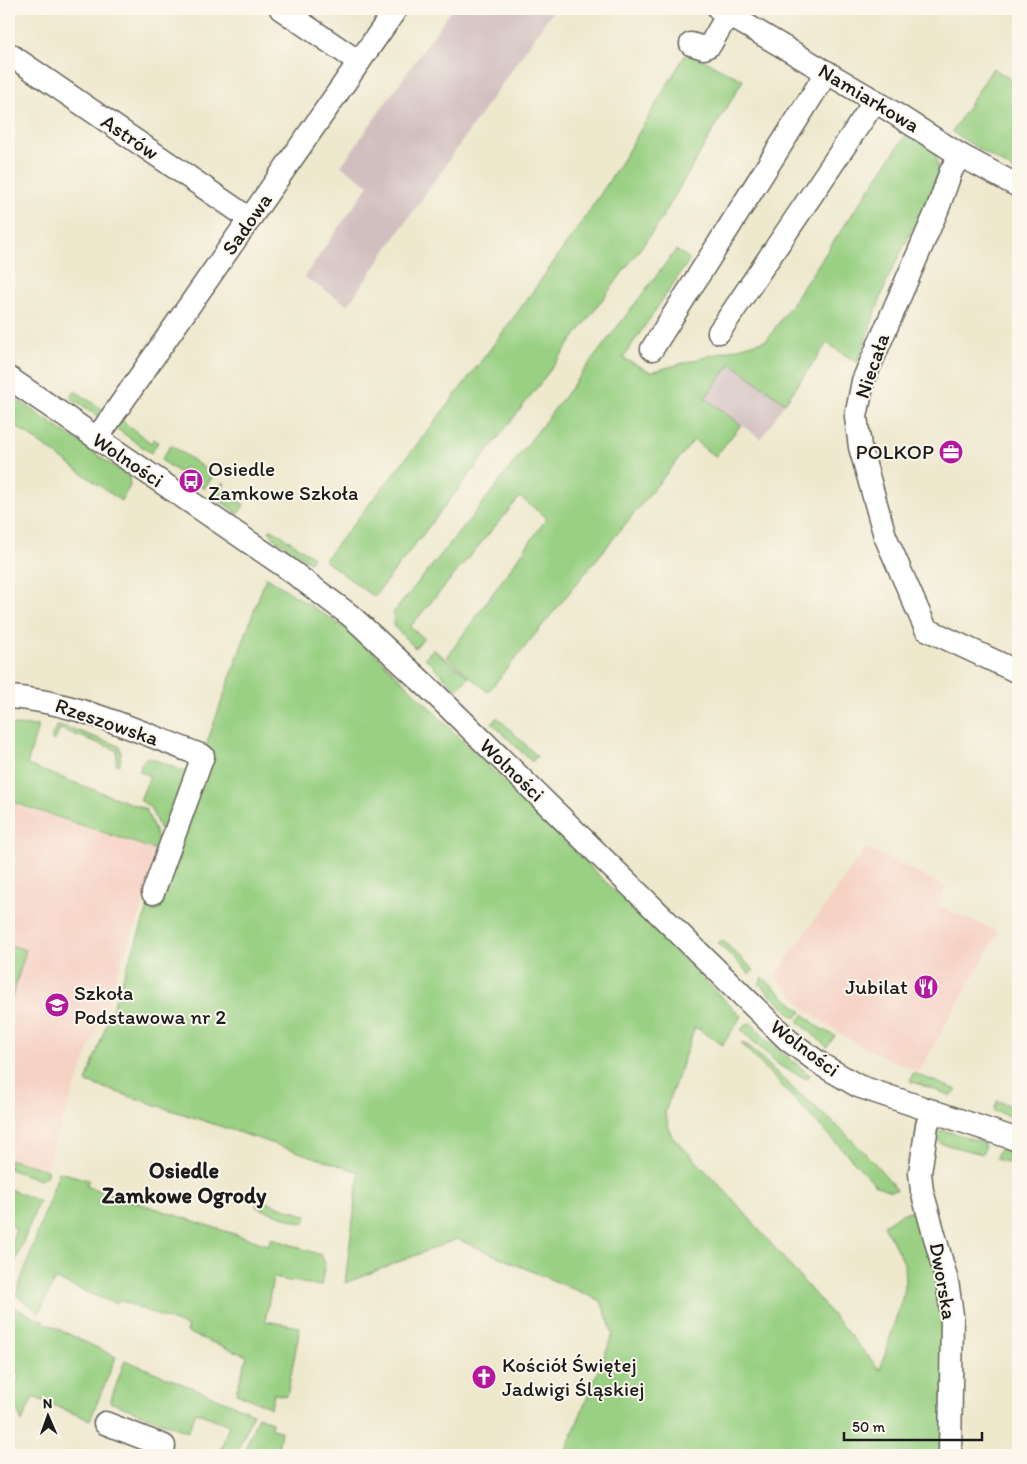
<svg xmlns="http://www.w3.org/2000/svg" width="1027" height="1464" viewBox="0 0 1027 1464" font-family="Itim,sans-serif">
  <style>
    .built { fill: #f6d2c5 }
    .industrial { fill: #d1bfbf }
    .green { fill: #99d083; stroke: #5a7650 }
    .lines { fill: none; stroke-linecap: round; stroke-linejoin: round }
    .minor-casing { stroke: #66635a; stroke-width: 25 }
    .minor { stroke: #fff; stroke-width: 22 }
    .labels { text-anchor: middle; stroke-width: 4; stroke-linejoin: round; paint-order: stroke }
    .street-label { font-size: 21px; fill: #1c1c1c; stroke: #fbf7ec }
    .poi-label { font-size: 21px; fill: #1c1c1c; stroke: #fbf7ec; text-anchor: start }
    .neighbourhood-label { font-size: 22px; font-weight: bold; fill: #1c1c1c; stroke: #fbf7ec }
  </style>
  <rect width="100%" height="100%" fill="#fbf7ec"/>
  <filter id="ink" filterUnits="userSpaceOnUse"><feTurbulence type="fractalNoise" baseFrequency=".02" numOctaves="2"/><feDisplacementMap in="SourceGraphic" scale="10" xChannelSelector="R" yChannelSelector="G"/><feConvolveMatrix kernelMatrix="1 2 1 2 8 2 1 2 1" color-interpolation-filters="sRGB"/></filter>
  <filter id="wash" filterUnits="userSpaceOnUse"><feTurbulence type="fractalNoise" baseFrequency=".0096" numOctaves="4" result="noise"/><feDisplacementMap in="SourceGraphic" scale="20" xChannelSelector="R" yChannelSelector="G"/><feGaussianBlur stdDeviation="1.12" result="paint"/><feColorMatrix in="noise" values="0 0 0 0 0 0 0 0 0 0 0 0 0 0 0 0 0 1.4 0 .05"/><feComposite in="paint" operator="in"/></filter>
  <g filter="url(#wash)">
    <rect width="100%" height="100%" fill="#eee8cd"/>
    <g class="built">
      <path d="M 9,803 L 162,853 L 45,1168 L 9,1158 Z"/>
      <path d="M 866,848 L 947,887 L 936,905 L 999,932 L 918,1073 L 851,1041 L 806,1010 L 775,975 Z"/>
    </g>
    <g class="industrial">
      <path d="M 452,9 L 554,9 L 348,305 L 304,277 L 369,185 L 341,166 Z"/>
      <path d="M 731,363 L 785,403 L 761,439 L 705,398 Z"/>
    </g>
    <g class="green">
      <path d="M 687,52 L 743,80 L 657,226 L 536,389 L 374,597 L 324,560 C 418,445 510,328 594,204 C 627,155 656,103 687,52 Z"/>
      <path d="M 993,68 L 1018,84 L 1018,173 L 952,132 Z"/>
      <path d="M 906,135 L 934,150 L 936,156 L 938,171 L 933,188 L 888,278 L 857,363 L 827,343 L 785,403 L 731,363 L 705,398 L 741,425 L 715,457 L 694,440 L 488,692 L 447,657 L 547,518 L 520,497 L 410,627 L 424,638 L 415,648 L 394,627 L 393,613 L 479,508 L 676,250 L 690,259 L 623,358 L 651,372 L 767,340 Z"/>
      <path d="M 75,391 L 105,411 L 103,419 L 70,397 Z"/>
      <path d="M 9,394 L 129,477 L 130,486 L 121,501 L 9,421 Z"/>
      <path d="M 121,420 L 151,443 L 154,439 L 158,442 L 151,453 L 113,426 Z"/>
      <path d="M 171,445 L 214,475 L 204,489 L 193,482 L 195,475 L 184,467 L 180,473 L 161,460 Z"/>
      <path d="M 223,482 L 225,484 L 221,489 L 244,505 L 238,514 L 214,496 Z"/>
      <path d="M 272,529 L 313,557 L 310,562 L 276,540 L 269,531 Z"/>
      <path d="M 266,577 L 356,635 L 741,1016 L 723,1045 L 695,1027 L 665,1112 L 671,1135 L 729,1195 L 880,1370 L 905,1289 L 904,1263 L 884,1225 L 899,1215 L 921,1207 L 947,1314 L 943,1455 L 564,1455 L 613,1334 L 601,1301 L 457,1239 L 345,1283 L 359,1172 L 86,1082 Z"/>
      <path d="M 433,649 L 469,677 L 457,690 L 425,658 Z"/>
      <path d="M 497,717 L 537,756 L 532,762 L 492,723 Z"/>
      <path d="M 9,725 L 38,726 L 27,765 L 146,809 L 162,849 L 162,852 L 9,801 Z"/>
      <path d="M 57,726 L 67,727 L 119,746 L 121,751 L 120,764 L 117,765 L 116,764 L 117,750 L 60,729 L 55,741 L 52,740 L 52,735 Z"/>
      <path d="M 147,757 L 191,774 L 166,843 L 150,807 L 140,800 L 150,776 L 140,772 L 141,764 Z"/>
      <path d="M 722,940 L 754,970 L 749,974 L 718,943 Z"/>
      <path d="M 9,945 L 26,950 L 9,1008 Z"/>
      <path d="M 763,978 L 802,1012 L 795,1018 L 759,984 Z"/>
      <path d="M 804,1014 L 818,1027 L 835,1036 L 827,1047 L 798,1021 Z"/>
      <path d="M 751,1023 L 770,1043 L 810,1075 L 807,1079 L 780,1066 L 741,1030 L 746,1024 Z"/>
      <path d="M 741,1043 L 749,1046 C 765,1060 780,1077 796,1091 C 833,1121 868,1152 897,1190 L 891,1191 L 877,1186 Z"/>
      <path d="M 913,1073 L 957,1090 L 952,1096 L 910,1081 Z"/>
      <path d="M 997,1101 L 1018,1108 L 1018,1119 L 994,1111 Z"/>
      <path d="M 943,1130 L 983,1142 L 985,1147 L 982,1154 L 940,1143 L 934,1136 L 937,1133 Z"/>
      <path d="M 1003,1148 L 1018,1153 L 1018,1166 L 996,1159 L 998,1151 Z"/>
      <path d="M 9,1159 L 47,1170 L 47,1175 L 40,1180 L 9,1169 Z"/>
      <path d="M 59,1172 L 89,1180 L 86,1186 L 268,1245 L 271,1238 L 321,1255 L 325,1263 L 321,1286 L 273,1278 L 265,1321 L 300,1327 L 287,1396 L 274,1394 L 271,1408 L 236,1393 L 247,1356 L 186,1332 L 188,1327 L 119,1300 L 116,1304 L 55,1279 L 39,1313 C 30,1307 24,1300 16,1295 Z"/>
      <path d="M 9,1189 L 39,1201 L 9,1278 L 9,1248 L 16,1228 L 9,1225 Z"/>
      <path d="M 258,1199 L 307,1216 L 304,1224 L 256,1207 Z"/>
      <path d="M 11,1306 L 116,1357 L 90,1420 L 33,1397 L 22,1422 L 11,1394 L 20,1375 L 9,1369 L 9,1312 Z"/>
      <path d="M 125,1360 L 253,1413 L 236,1455 L 219,1455 L 229,1425 L 196,1412 L 188,1432 L 110,1402 Z"/>
      <path d="M 258,1416 L 272,1422 L 271,1429 L 281,1431 L 277,1455 L 243,1455 Z"/>
    </g>
  </g>
  <g filter="url(#ink)">
    <g class="lines">
      <defs>
        <g id="minor">
          <path d="M 281,9 L 359,62"/>
          <path d="M 719,9 L 875,101 L 960,155 L 1018,186"/>
          <path d="M 691,44 L 704,48 L 710,45 L 728,14"/>
          <path d="M 9,54 L 250,219"/>
          <path d="M 960,155 L 951,171 L 938,208 L 863,381 L 856,417 L 860,447 L 885,536 L 926,629 L 1018,672"/>
          <path d="M 719,332 L 875,101"/>
          <path d="M 652,349 L 827,72"/>
          <path d="M 9,378 L 287,568 L 351,616 L 434,693 L 788,1040 L 822,1065 L 858,1086 L 1018,1140"/>
          <path d="M 97,438 L 396,9"/>
          <path d="M 9,697 C 74,701 142,733 203,756 L 153,893"/>
          <path d="M 933,1111 L 927,1125 L 920,1173 L 922,1191 L 947,1281 L 952,1315 L 950,1455"/>
          <path d="M 105,1423 L 164,1446 L 161,1455"/>
        </g>
      </defs>
      <use href="#minor" class="minor-casing"/>
      <use href="#minor" class="minor"/>
    </g>
  </g>
  <defs>
    <symbol id="office-disc" viewBox="-11 -11 22 22"><circle r="9.5" fill="#b5179e" stroke="#fbf7ec"/><path d="M-6-3h4V-5.5h4V-3h4V5H-6ZM-1-4.5V-3h2v-1.5ZM-6 0V1H6V0Z" fill="#fff"/></symbol>
    <symbol id="bus-disc" viewBox="-11 -11 22 22"><circle r="9.5" fill="#b5179e" stroke="#fbf7ec"/><path d="M-5-6H5V4H4V6H2V4H-2V6H-4V4H-5ZM-3.5-4V0h7V-4ZM-3.5 1.2v1.5H-2V1.2ZM2 1.2v1.5H3.5V1.2Z" fill="#fff"/></symbol>
    <symbol id="restaurant-disc" viewBox="-11 -11 22 22"><circle r="9.5" fill="#b5179e" stroke="#fbf7ec"/><path d="M-5-6h1v4h1v-4h1v4h1v-4h1v5L-1.5 .5V6h-2V.5L-5-1ZM5-6V6H3V1.5H1.5Q1.5-4 5-6Z" fill="#fff"/></symbol>
    <symbol id="school-disc" viewBox="-11 -11 22 22"><circle r="9.5" fill="#b5179e" stroke="#fbf7ec"/><path d="M0-5L7-2L0 1L-7-2ZM-4 1L0 2.5L4 1V4Q0 6-4 4Z" fill="#fff"/></symbol>
    <symbol id="church-disc" viewBox="-11 -11 22 22"><circle r="9.5" fill="#b5179e" stroke="#fbf7ec"/><path d="M-1.2-6h2.4v3.5h3.3v2.4h-3.3V6h-2.4V-.1h-3.3v-2.4h3.3Z" fill="#fff"/></symbol>
  </defs>
  <g fill-rule="evenodd">
    <use href="#office-disc" x="937" y="438" width="28" height="28"/>
    <use href="#bus-disc" x="177" y="467" width="28" height="28"/>
    <use href="#restaurant-disc" x="912" y="973" width="28" height="28"/>
    <use href="#school-disc" x="43" y="991" width="28" height="28"/>
    <use href="#church-disc" x="470" y="1363" width="28" height="28"/>
  </g>
  <g class="labels">
    <g class="street-label">
      <text transform="translate(869 98) rotate(31)" y="7">Namiarkowa</text>
      <text transform="translate(130 137) rotate(34)" y="7">Astrów</text>
      <text transform="translate(247 224) rotate(-55)" y="7">Sadowa</text>
      <text transform="translate(872 366) rotate(-71)" y="7">Niecała</text>
      <text transform="translate(128 460) rotate(34)" y="7">Wolności</text>
      <text transform="translate(107 722) rotate(19)" y="7">Rzeszowska</text>
      <text transform="translate(512 770) rotate(44)" y="7">Wolności</text>
      <text transform="translate(805 1048) rotate(37)" y="7">Wolności</text>
      <text transform="translate(943 1281) rotate(80)" y="7">Dworska</text>
    </g>
    <g class="poi-label">
      <text x="934" y="459" text-anchor="end">POLKOP</text>
      <text x="208" y="476">Osiedle<tspan x="208" dy="24">Zamkowe Szkoła</tspan></text>
      <text x="908" y="994" text-anchor="end">Jubilat</text>
      <text x="74" y="1000">Szkoła<tspan x="74" dy="24">Podstawowa nr 2</tspan></text>
      <text x="502" y="1372">Kościół Świętej<tspan x="502" dy="24">Jadwigi Śląskiej</tspan></text>
    </g>
    <g class="neighbourhood-label">
      <text x="184" y="1178">Osiedle<tspan x="184" dy="25">Zamkowe Ogrody</tspan></text>
    </g>
  </g>
  <rect width="1027" height="1464" fill="none" stroke="#fbf7ec" stroke-width="30"/>
  <g transform="translate(48 1416) rotate(358)" stroke="#fbf7ec" stroke-width="4" paint-order="stroke">
  <path d="M0-4L9 19L0 12L-9 19Z" fill="#1c1c1c"/>
  <text y="-8" font-size="14" font-weight="bold" text-anchor="middle" fill="#1c1c1c">N</text>
  </g>
  <path d="M844 1432v8h138v-8" fill="none" stroke="#1c1c1c" stroke-width="2.5"/>
  <text x="852" y="1432" font-size="15" fill="#1c1c1c" stroke="#fbf7ec" stroke-width="4" paint-order="stroke">50 m</text>
</svg>
